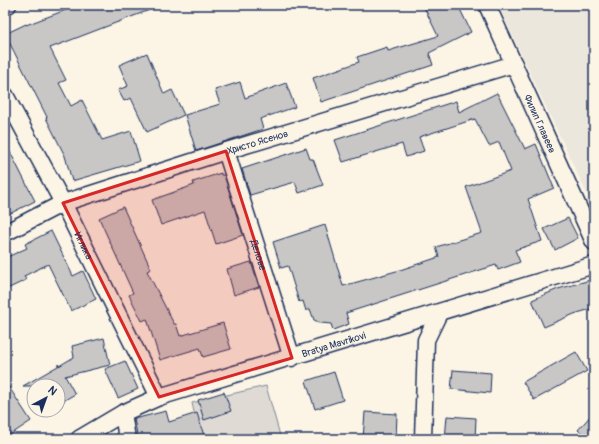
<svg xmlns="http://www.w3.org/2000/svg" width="599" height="444" viewBox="0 0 599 444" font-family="Pangolin,sans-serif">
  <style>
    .built { fill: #ece7dc }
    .green { fill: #dfdbd4; stroke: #7d8599 }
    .building { fill: #c8c7c6; stroke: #1b2f5e }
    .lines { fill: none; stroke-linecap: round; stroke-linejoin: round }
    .minor-casing { stroke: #1b2f5e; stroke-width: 19 }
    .minor { stroke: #fcf5e5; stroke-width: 16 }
    .marked { fill: #d62828; fill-opacity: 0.2; stroke: #d62828; stroke-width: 3; stroke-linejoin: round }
    .labels { text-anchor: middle; stroke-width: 3; stroke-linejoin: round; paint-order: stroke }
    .street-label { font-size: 10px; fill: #1b2f5e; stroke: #fcf5e5 }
  </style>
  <rect width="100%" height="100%" fill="#fcf5e5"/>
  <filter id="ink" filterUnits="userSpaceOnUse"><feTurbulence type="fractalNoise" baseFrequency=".025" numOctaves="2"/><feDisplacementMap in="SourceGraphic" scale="8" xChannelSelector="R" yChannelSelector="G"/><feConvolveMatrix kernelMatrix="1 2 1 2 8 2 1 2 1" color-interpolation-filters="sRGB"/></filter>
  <g filter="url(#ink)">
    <path class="built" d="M 498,5 L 594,5 L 594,209 Z"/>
    <path class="green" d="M 266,386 L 281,439 L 200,439 L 192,403 Z"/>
    <g class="building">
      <path d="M 79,5 L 159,5 L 160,6 L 50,48 L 66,80 L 59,83 L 71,106 L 82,100 L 102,140 L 131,131 L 140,161 L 72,181 L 65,156 L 46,118 L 47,117 L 5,34 L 26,24 L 26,25 Z"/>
      <path d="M 423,5 L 458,5 L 471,32 L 429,53 L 433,65 L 321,102 L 313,78 L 359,62 L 357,57 L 387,47 L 388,51 L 438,36 Z"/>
      <path d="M 147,53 L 164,94 L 172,90 L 184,115 L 147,132 L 131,98 L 124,101 L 118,90 L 128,86 L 119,65 Z"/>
      <path d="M 240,82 L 245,98 L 286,83 L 295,107 L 260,119 L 263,129 L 196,151 L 185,115 L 220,104 L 215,90 Z"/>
      <path d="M 497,93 L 525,149 L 536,144 L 554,188 L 528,199 L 542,241 L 515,250 L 520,262 L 498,270 L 496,265 L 346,313 L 349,324 L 333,330 L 331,324 L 321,323 L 314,320 L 310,309 L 306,311 L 303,301 L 299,302 L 288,266 L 281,268 L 273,242 L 325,225 L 343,286 L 400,270 L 439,257 L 436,247 L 482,233 L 466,187 L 511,171 L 499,142 L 489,146 L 475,119 L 419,137 L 424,151 L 406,157 L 402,144 L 343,162 L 335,140 L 456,101 L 459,112 Z"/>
      <path d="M 5,142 L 35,201 L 5,216 Z"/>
      <path d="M 306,148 L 310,159 L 313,159 L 323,185 L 299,193 L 295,182 L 250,195 L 242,169 Z"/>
      <path d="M 221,173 L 221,175 L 224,175 L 243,235 L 216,244 L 205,210 L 161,225 L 152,200 L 194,185 L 193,182 Z"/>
      <path d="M 123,207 L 151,269 L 147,271 L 174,324 L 176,324 L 180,336 L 223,323 L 231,349 L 203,357 L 200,348 L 160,360 L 147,319 L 142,321 L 129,295 L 133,293 L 99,218 Z"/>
      <path d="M 568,218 L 578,238 L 555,250 L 544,229 Z"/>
      <path d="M 51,231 L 73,276 L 83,271 L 96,299 L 71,311 L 48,264 L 24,276 L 26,280 L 5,290 L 5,258 L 27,248 L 25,244 Z"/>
      <path d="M 251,262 L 259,287 L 234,295 L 227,269 Z"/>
      <path d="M 594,279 L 594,308 L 574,314 L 544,327 L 532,300 L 558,289 Z"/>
      <path d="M 104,338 L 110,365 L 65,376 L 75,394 L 58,404 L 58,386 L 23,386 L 58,366 L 58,364 L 59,366 L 74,357 L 72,346 Z"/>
      <path d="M 576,352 L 587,371 L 534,400 L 523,382 Z"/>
      <path d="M 125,361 L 138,389 L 118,398 L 105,369 Z"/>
      <path d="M 453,370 L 491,373 L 490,393 L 451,389 Z"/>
      <path d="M 334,372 L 343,400 L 315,409 L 306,381 Z"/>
      <path d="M 5,381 L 31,421 L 10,435 L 5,427 Z"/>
      <path d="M 224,392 L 231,411 L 204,420 L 198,400 Z"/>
      <path d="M 166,411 L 169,422 L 197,413 L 205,439 L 138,439 L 134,419 Z"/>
      <path d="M 365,412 L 397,414 L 396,439 L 363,439 Z"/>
      <path d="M 594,412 L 594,439 L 588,439 L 578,430 Z"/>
      <path d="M 447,416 L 476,418 L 475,439 L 445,439 Z"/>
    </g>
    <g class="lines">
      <defs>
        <g id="minor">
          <path id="s1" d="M 487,5 L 594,242"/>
          <path d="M 5,6 L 8,5"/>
          <path id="s2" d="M 5,95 L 63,203 L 159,397"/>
          <path id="s3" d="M 226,151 L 292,358"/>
          <path id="s4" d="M 5,233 L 63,203 L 226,151 L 514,64"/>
          <path d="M 123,413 L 127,439"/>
          <path id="s5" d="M 79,439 L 123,413 L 159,397 L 594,265"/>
          <path d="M 423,439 L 426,340 L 439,313"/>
        </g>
      </defs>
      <use href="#minor" class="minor-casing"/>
      <use href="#minor" class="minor"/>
    </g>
  </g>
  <path class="marked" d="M 226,151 L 292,358 L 159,397 L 63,203 Z"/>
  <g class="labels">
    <g class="street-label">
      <text dy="4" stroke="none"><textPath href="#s1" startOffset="130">Филип Главеев</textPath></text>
      <text dy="4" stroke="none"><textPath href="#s4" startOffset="269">Христо Ясенов</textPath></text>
      <text dy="4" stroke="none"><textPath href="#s2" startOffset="170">Иглика</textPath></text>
      <text dy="4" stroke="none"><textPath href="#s3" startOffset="109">Делове</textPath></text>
      <text dy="4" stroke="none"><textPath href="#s5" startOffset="273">Bratya Mavrikovi</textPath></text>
    </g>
  </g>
  <rect width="599" height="444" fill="none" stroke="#fcf5e5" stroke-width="20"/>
  <rect x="10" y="10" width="579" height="424" fill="none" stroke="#1b2f5e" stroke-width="1.5" filter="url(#ink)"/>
  <g transform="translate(46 398) rotate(41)"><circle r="19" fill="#fcf5e5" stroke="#a2a6af"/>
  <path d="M0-3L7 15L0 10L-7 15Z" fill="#1b2f5e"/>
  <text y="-6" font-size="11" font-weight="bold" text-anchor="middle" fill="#1b2f5e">N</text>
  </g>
</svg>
